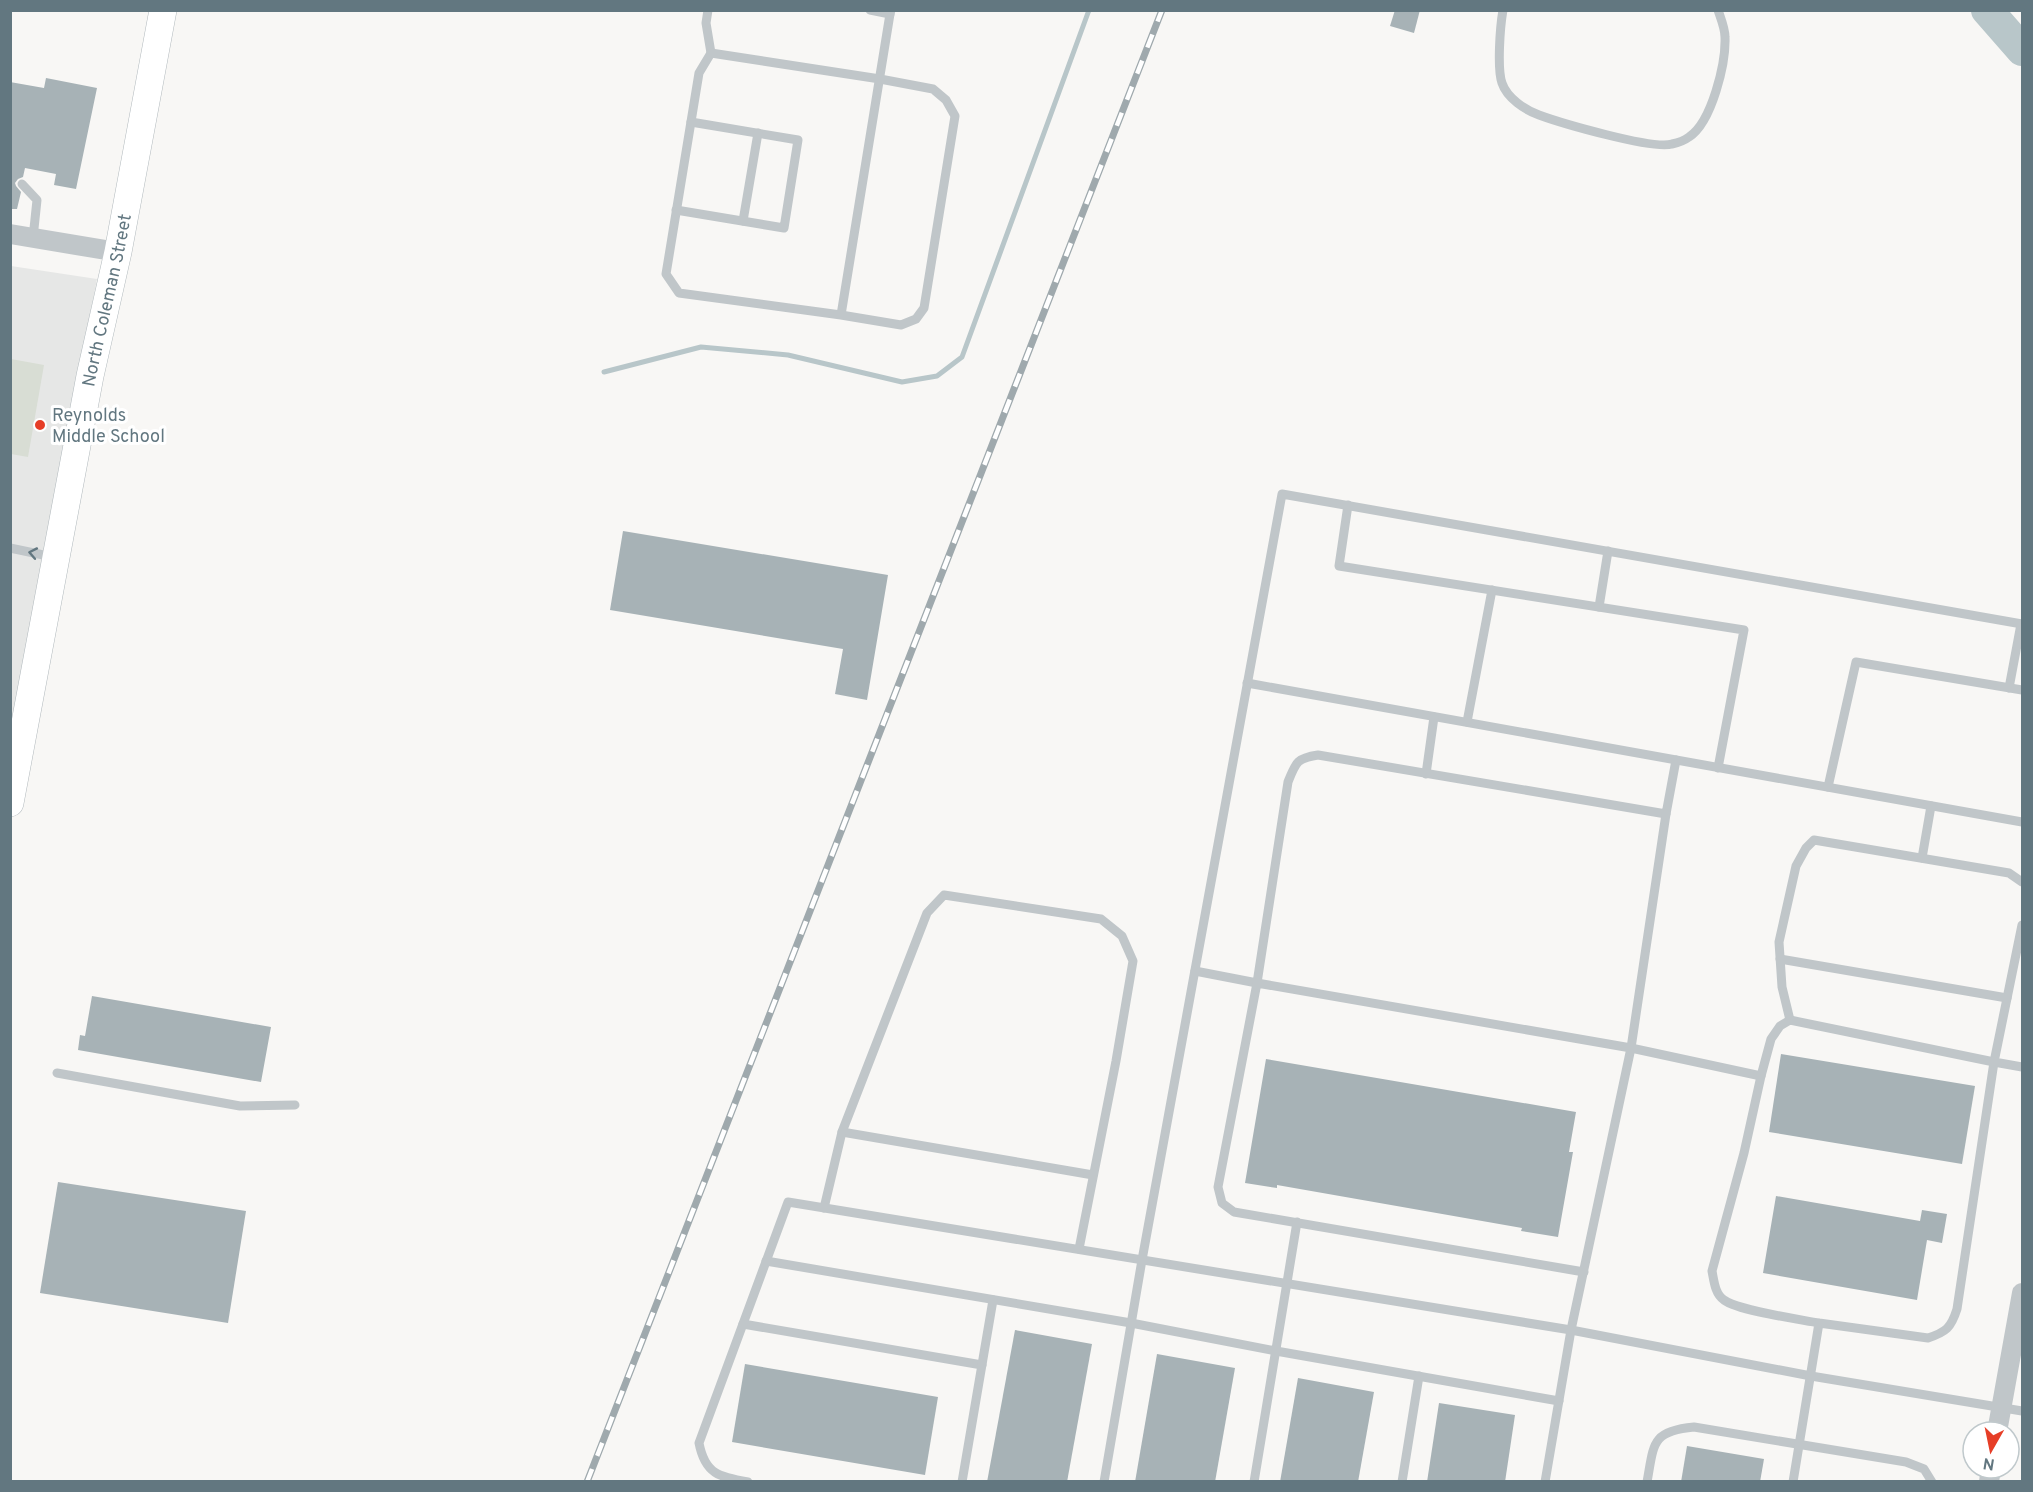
<svg xmlns="http://www.w3.org/2000/svg" width="2033" height="1492" viewBox="0 0 2033 1492" font-family="Overpass,sans-serif">
  <style>
    .built { fill: #e6e7e6 }
    .green { fill: #d8ddd4 }
    .lines { fill: none; stroke-linecap: round; stroke-linejoin: round }
    .stream { stroke: #b8c6c9; stroke-width: 5 }
    .river { stroke: #b8c6c9; stroke-width: 32 }
    .building { fill: #a7b2b6 }
    .secondary-casing { stroke: #b0b8bc; stroke-width: 28 }
    .lane { stroke: #c0c6c9; stroke-width: 9 }
    .street { stroke: #c0c6c9; stroke-width: 20 }
    .secondary { stroke: #fff; stroke-width: 27 }
    .rail-casing { stroke: #9fa9ad; stroke-width: 7 }
    .rail { stroke: #fff; stroke-width: 4.5; stroke-dasharray: 14; stroke-linecap: butt }
    .oneway { stroke: #627780 }
    .poi-dot { fill: #e63e27; stroke: #fff; stroke-width: 2 }
    .labels { text-anchor: middle; stroke-width: 6; stroke-linejoin: round; paint-order: stroke }
    .street-label { font-size: 18px; fill: #627780; stroke: #fff }
    .poi-label { font-size: 18px; fill: #627780; stroke: #fff; text-anchor: start }
  </style>
  <rect width="100%" height="100%" fill="#f8f7f5"/>
  <path class="built" d="M 11,266 L 97,279 L 40,571 L 11,729 Z"/>
  <path class="green" d="M 11,359 L 44,365 L 28,457 L 11,454 Z"/>
  <g class="lines">
    <path class="stream" d="M 604,372 L 701,347 L 788,355 L 902,382 L 937,376 L 962,357 L 1089,10"/>
    <path class="river" d="M 1987,10 L 2022,50"/>
  </g>
  <g class="building">
    <path d="M 1395,10 L 1420,10 L 1414,33 L 1390,26 Z"/>
    <path d="M 46,78 L 97,88 L 76,189 L 54,185 L 56,174 L 25,168 L 23,177 L 18,179 L 15,183 L 16,186 L 21,192 L 17,209 L 10,209 L 10,82 L 44,88 Z"/>
    <path d="M 623,531 L 888,575 L 867,700 L 835,694 L 843,649 L 610,610 Z"/>
    <path d="M 92,996 L 271,1027 L 261,1082 L 78,1050 L 80,1035 L 85,1036 Z"/>
    <path d="M 1781,1054 L 1975,1086 L 1962,1164 L 1769,1132 Z"/>
    <path d="M 1266,1059 L 1576,1112 L 1569,1152 L 1573,1152 L 1558,1237 L 1521,1231 L 1522,1228 L 1277,1185 L 1277,1188 L 1245,1183 Z"/>
    <path d="M 58,1182 L 246,1211 L 228,1323 L 40,1293 Z"/>
    <path d="M 1776,1196 L 1920,1221 L 1922,1210 L 1947,1214 L 1942,1243 L 1927,1240 L 1917,1300 L 1763,1273 Z"/>
    <path d="M 1015,1330 L 1092,1344 L 1067,1482 L 987,1482 Z"/>
    <path d="M 1157,1354 L 1235,1368 L 1215,1482 L 1135,1482 Z"/>
    <path d="M 745,1364 L 938,1397 L 925,1475 L 732,1442 Z"/>
    <path d="M 1298,1378 L 1374,1392 L 1358,1482 L 1280,1482 Z"/>
    <path d="M 1439,1403 L 1515,1415 L 1505,1482 L 1427,1482 Z"/>
    <path d="M 1687,1446 L 1764,1459 L 1760,1482 L 1681,1482 Z"/>
  </g>
  <g class="lines">
    <defs>
      <g id="secondary">
        <path id="s1" d="M 10,803 L 90,376 L 118,252 L 163,10"/>
      </g>
    </defs>
    <use href="#secondary" class="secondary-casing"/>
    <g class="lane">
      <path d="M 708,10 L 706,23 L 711,53"/>
      <path d="M 870,10 L 890,14"/>
      <path d="M 1503,10 C 1500,27 1497,69 1502,83 C 1507,98 1525,110 1539,115 C 1561,123 1653,150 1672,144 C 1677,143 1685,140 1689,137 C 1712,122 1726,63 1725,37 C 1725,28 1721,19 1718,10"/>
      <path d="M 22,184 L 37,200 L 33,238"/>
      <path d="M 676,210 L 784,228 L 798,140 L 691,122"/>
      <path d="M 743,221 L 758,133"/>
      <path d="M 841,315 L 901,325 L 916,319 L 924,308 L 955,116 L 946,100 L 933,89 L 880,79 L 711,53 L 699,73 L 666,274 L 679,293 L 841,315 L 890,14 L 891,10"/>
      <path d="M 1348,505 L 1339,566 L 1744,630 L 1718,768"/>
      <path d="M 10,548 L 53,557"/>
      <path d="M 1599,607 L 1608,551"/>
      <path d="M 1247,683 L 2022,822"/>
      <path d="M 2009,688 L 2021,624"/>
      <path d="M 1467,722 L 1492,590"/>
      <path d="M 1426,774 L 1434,717"/>
      <path d="M 1828,787 L 1856,662 L 2022,690"/>
      <path d="M 1922,858 L 1931,806"/>
      <path d="M 2022,925 L 1994,1062 L 2022,1067"/>
      <path d="M 1780,959 L 2007,998"/>
      <path d="M 1195,971 L 1257,983 L 1288,782 C 1296,762 1297,758 1318,755 L 1666,814 L 1676,760"/>
      <path d="M 1790,1020 L 1782,987 L 1779,942 L 1796,866 L 1806,848 L 1814,840 L 2009,873 L 2022,882"/>
      <path d="M 57,1073 L 240,1106 L 295,1105"/>
      <path d="M 842,1132 L 1093,1175"/>
      <path d="M 824,1208 L 842,1132 L 927,913 L 944,895 L 1101,919 L 1122,936 L 1133,961 L 1116,1061 L 1079,1249"/>
      <path d="M 766,1261 L 1131,1323 L 1276,1351 L 1559,1401"/>
      <path d="M 1584,1272 L 1234,1212 L 1222,1203 L 1218,1187 L 1257,983 L 1631,1048 L 1666,814"/>
      <path d="M 743,1324 L 982,1365"/>
      <path d="M 748,1482 C 719,1477 705,1474 699,1443 L 788,1202 L 1571,1330 L 1811,1376 L 2022,1411"/>
      <path d="M 962,1482 L 993,1300"/>
      <path d="M 1104,1482 L 1142,1260 L 1282,494 L 2022,624"/>
      <path d="M 1254,1482 L 1297,1222"/>
      <path d="M 1402,1482 L 1419,1376"/>
      <path d="M 1545,1482 L 1571,1330 L 1631,1048 L 1761,1076"/>
      <path d="M 1647,1482 C 1654,1444 1651,1431 1694,1427 L 1906,1462 L 1924,1469 L 1932,1482"/>
      <path d="M 1793,1482 L 1819,1323 L 1928,1338 C 1946,1332 1951,1328 1957,1309 L 1994,1062 L 1790,1020 L 1780,1026 L 1771,1039 L 1761,1076 L 1744,1153 L 1712,1271 C 1714,1281 1715,1294 1724,1300 C 1739,1311 1798,1319 1819,1323"/>
    </g>
    <g class="street">
      <path d="M 10,234 L 118,252"/>
      <path d="M 1997,1432 L 2022,1293"/>
      <path d="M 1989,1482 L 1991,1468"/>
    </g>
    <use href="#secondary" class="secondary"/>
    <defs>
      <path id="rail" d="M 587,1482 L 1162,10"/>
    </defs>
    <use href="#rail" class="rail-casing"/>
    <use href="#rail" class="rail"/>
  </g>
  <defs><path id="oneway-chevron" d="M-2-3.5L2.5 0L-2 3.5" fill="none" stroke-width="1.6" stroke-linecap="round" stroke-linejoin="round" transform="scale(1.5)"/></defs>
  <use class="oneway" href="#oneway-chevron" transform="translate(33 553) rotate(-169)"/>
  <circle class="poi-dot" cx="40" cy="425" r="6"/>
  <g class="labels">
    <g class="street-label">
      <text dy="6" stroke="none"><textPath href="#s1" startOffset="512">North Coleman Street</textPath></text>
    </g>
    <g class="poi-label">
      <text x="52" y="421">Reynolds<tspan x="52" dy="21">Middle School</tspan></text>
    </g>
  </g>
  <rect width="2033" height="1492" fill="none" stroke="#627780" stroke-width="24"/>
  <g transform="translate(1991 1450) rotate(189)"><circle r="28" fill="#ffffff" stroke="#c0c9cc" stroke-width="1.5"/>
  <path d="M0-4.5L10 22L0 15L-10 22Z" fill="#e63e27"/>
  <text y="-9" font-size="16" font-weight="bold" text-anchor="middle" fill="#627780">N</text>
  </g>
</svg>
